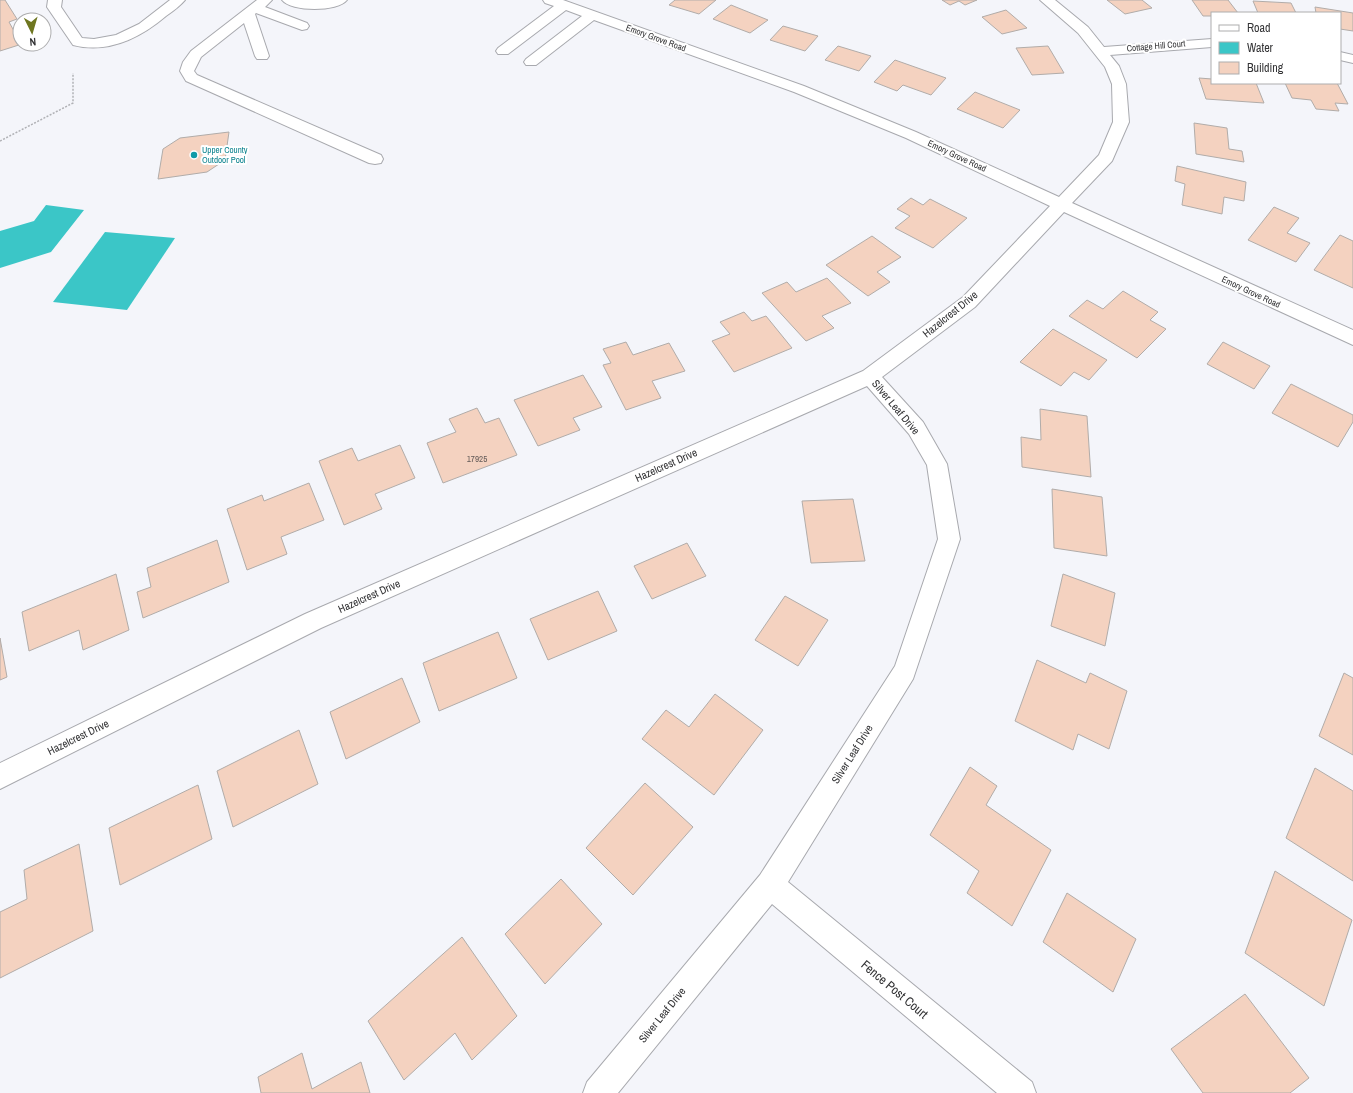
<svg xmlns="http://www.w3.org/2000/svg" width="1353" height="1093" viewBox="0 0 1353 1093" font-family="'Archivo Narrow',sans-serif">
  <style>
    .water { fill: #3bc6c7 }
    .building { fill: #f4d2c0; stroke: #b1aca9 }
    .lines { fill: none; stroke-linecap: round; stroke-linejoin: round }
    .minor-casing { stroke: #a8a9ae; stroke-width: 2 }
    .path { stroke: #b0b1b5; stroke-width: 1.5; stroke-dasharray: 2 1.5; stroke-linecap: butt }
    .minor { fill: #fff; fill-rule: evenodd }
    .culture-dot { fill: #0f9aa8; stroke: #fff; stroke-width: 1.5 }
    .labels { text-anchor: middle; stroke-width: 4; stroke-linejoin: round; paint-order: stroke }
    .far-street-label { font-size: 9px; fill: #333335; stroke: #fff }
    .far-culture-label { font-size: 9px; fill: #0d838f; stroke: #fff; text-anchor: start }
    .number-label { font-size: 9px; fill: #635b58 }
    .street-label { font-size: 11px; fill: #333335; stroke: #fff }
    .near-street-label { font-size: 13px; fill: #333335; stroke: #fff }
  </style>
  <rect width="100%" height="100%" fill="#f4f5fa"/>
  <g class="water">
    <path d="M 46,205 L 84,210 L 51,252 L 0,268 L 0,231 L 34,221 Z"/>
    <path d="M 105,232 L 175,238 L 127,310 L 53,302 Z"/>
  </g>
  <g class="building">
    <path d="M 0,0 L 5,0 L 17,19 L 9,22 L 14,31 L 20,29 L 19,39 L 20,44 L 22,44 L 0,51 Z"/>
    <path d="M 675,0 L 716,0 L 699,14 L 669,5 Z"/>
    <path d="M 942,0 L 977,0 L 965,5 L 959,1 L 950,5 Z"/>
    <path d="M 1107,0 L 1142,0 L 1152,8 L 1125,14 Z"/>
    <path d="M 1192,0 L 1228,0 L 1238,13 L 1212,13 L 1212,16 L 1203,16 Z"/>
    <path d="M 1253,1 L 1291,3 L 1296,13 L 1258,13 Z"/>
    <path d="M 731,5 L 768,20 L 750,33 L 713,19 Z"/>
    <path d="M 1315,7 L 1353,13 L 1353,31 L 1340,29 L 1340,13 L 1316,13 Z"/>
    <path d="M 1006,10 L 1027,28 L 1002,34 L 982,17 Z"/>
    <path d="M 783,26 L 818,36 L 805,51 L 770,40 Z"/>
    <path d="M 838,46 L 871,56 L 859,71 L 825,60 Z"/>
    <path d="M 1048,46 L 1064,73 L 1032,75 L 1016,48 Z"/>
    <path d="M 895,60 L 946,78 L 931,95 L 903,85 L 897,91 L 874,82 Z"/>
    <path d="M 1199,78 L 1212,79 L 1212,83 L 1256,83 L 1264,103 L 1206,99 Z"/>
    <path d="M 1285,83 L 1337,83 L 1348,104 L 1335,103 L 1339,111 L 1316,109 L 1311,100 L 1292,98 Z"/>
    <path d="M 975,92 L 1020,110 L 1003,128 L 957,109 Z"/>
    <path d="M 1194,123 L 1227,128 L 1229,149 L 1242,151 L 1244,162 L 1196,154 Z"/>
    <path d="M 229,132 L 225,160 L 207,172 L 158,179 L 163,149 L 180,138 Z"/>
    <path d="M 1177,166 L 1246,182 L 1244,201 L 1224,197 L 1222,214 L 1182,205 L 1185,184 L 1175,181 Z"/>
    <path d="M 911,198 L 923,205 L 930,199 L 967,218 L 933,248 L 895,228 L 910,216 L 897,209 Z"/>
    <path d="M 1274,207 L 1299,218 L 1287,233 L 1310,243 L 1296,262 L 1248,240 Z"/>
    <path d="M 1340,235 L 1353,241 L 1353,288 L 1314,270 Z"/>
    <path d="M 872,236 L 901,257 L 877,272 L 890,282 L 868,296 L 826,265 Z"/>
    <path d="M 827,278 L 851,303 L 822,316 L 834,328 L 806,341 L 762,293 L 787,282 L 796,292 Z"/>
    <path d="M 1123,291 L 1158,312 L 1150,320 L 1166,329 L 1137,358 L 1069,316 L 1087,300 L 1103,309 Z"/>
    <path d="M 744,312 L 752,321 L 766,316 L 792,348 L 734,372 L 712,341 L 730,334 L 720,322 Z"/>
    <path d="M 1053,329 L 1107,360 L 1089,380 L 1074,372 L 1061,386 L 1020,362 Z"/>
    <path d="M 626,342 L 633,355 L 669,343 L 685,371 L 652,381 L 661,398 L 626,410 L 603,365 L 611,363 L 603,349 Z"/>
    <path d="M 1223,342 L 1270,366 L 1254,389 L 1207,364 Z"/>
    <path d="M 583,375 L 602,407 L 573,418 L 580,430 L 538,446 L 514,400 Z"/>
    <path d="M 1291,384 L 1353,415 L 1353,422 L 1338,447 L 1272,413 Z"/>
    <path d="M 477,408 L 485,423 L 499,418 L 517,455 L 443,483 L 427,443 L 456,432 L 449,419 Z"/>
    <path d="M 1040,409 L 1087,416 L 1091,477 L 1022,467 L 1021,437 L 1041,440 Z"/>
    <path d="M 400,445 L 415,478 L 375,494 L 382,509 L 344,525 L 319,461 L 352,448 L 358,461 Z"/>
    <path d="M 309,483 L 324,520 L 281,537 L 287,554 L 247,570 L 227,509 L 262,495 L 264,501 Z"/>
    <path d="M 1052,489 L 1102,497 L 1107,556 L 1054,548 Z"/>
    <path d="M 853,499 L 865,561 L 811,563 L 802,501 Z"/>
    <path d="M 217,540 L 229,582 L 143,618 L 137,592 L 151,587 L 147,568 Z"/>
    <path d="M 687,543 L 706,576 L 652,599 L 634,566 Z"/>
    <path d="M 116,574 L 129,630 L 83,650 L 79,630 L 29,651 L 22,612 Z"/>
    <path d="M 1063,574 L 1115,593 L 1105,646 L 1051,626 Z"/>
    <path d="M 598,591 L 617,631 L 548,660 L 530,619 Z"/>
    <path d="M 785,596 L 828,620 L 798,666 L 755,640 Z"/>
    <path d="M 498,632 L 517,678 L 439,711 L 423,663 Z"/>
    <path d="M 0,638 L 7,677 L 0,680 Z"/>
    <path d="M 1037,660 L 1086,683 L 1090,673 L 1127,691 L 1109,749 L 1078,734 L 1073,750 L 1015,721 Z"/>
    <path d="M 1344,673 L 1353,678 L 1353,755 L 1319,736 Z"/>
    <path d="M 402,678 L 420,722 L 346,759 L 330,712 Z"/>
    <path d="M 715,694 L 763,730 L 714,795 L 642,739 L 666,710 L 689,727 Z"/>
    <path d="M 299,730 L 318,784 L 233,827 L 217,771 Z"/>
    <path d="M 970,767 L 997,786 L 986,805 L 1051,850 L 1012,926 L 967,893 L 979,871 L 930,835 Z"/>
    <path d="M 1315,768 L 1353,791 L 1353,881 L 1286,838 Z"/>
    <path d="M 645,783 L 693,827 L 633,895 L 586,848 Z"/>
    <path d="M 198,785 L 212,839 L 120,885 L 109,828 Z"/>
    <path d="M 79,844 L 93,931 L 0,978 L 0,912 L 27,899 L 24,870 Z"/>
    <path d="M 1275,871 L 1352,920 L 1324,1006 L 1245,953 Z"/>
    <path d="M 561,879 L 602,924 L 545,984 L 505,934 Z"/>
    <path d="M 1067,893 L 1136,939 L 1113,992 L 1043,942 Z"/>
    <path d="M 462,937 L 517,1016 L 472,1060 L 455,1033 L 404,1080 L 368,1021 Z"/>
    <path d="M 1245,994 L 1309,1078 L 1290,1093 L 1203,1093 L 1171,1049 Z"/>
    <path d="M 302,1053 L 312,1089 L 361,1062 L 370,1093 L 261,1093 L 258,1077 Z"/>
  </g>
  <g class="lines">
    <defs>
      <g id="minor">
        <path d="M 48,0 L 62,0 L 61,7 L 82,38 L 94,39 L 116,35 L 139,24 L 170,0 L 185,0 C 180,6 173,11 166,16 C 140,38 108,54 73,45 L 47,7 Z"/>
        <path d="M 257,0 L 272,0 L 265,7 L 307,23 L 309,26 L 307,29 L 302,30 L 256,13 L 255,14 L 269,56 L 267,59 L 257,59 L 255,56 L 244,23 L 201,57 L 194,71 L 197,75 L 381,155 L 383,159 L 381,163 L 375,164 L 369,163 L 186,81 L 180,71 L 183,62 L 191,51 Z"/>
        <path d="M 282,0 L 347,0 C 338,12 291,12 282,0 Z"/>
        <path d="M 543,0 L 563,0 L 804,86 L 916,132 L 1059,197 L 1099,155 L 1113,122 L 1112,84 L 1105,67 L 1078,33 L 1040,0 L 1055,0 L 1088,27 L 1104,47 L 1212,39 L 1212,47 L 1110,55 L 1119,66 L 1126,84 L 1129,122 L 1112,161 L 1072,203 L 1353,330 L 1353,345 L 1064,212 L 975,307 L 882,377 L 923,422 L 947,464 L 960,539 L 913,679 L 788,882 L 1032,1082 L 1036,1093 L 997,1093 L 772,904 L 618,1093 L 583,1093 L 587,1082 L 760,875 L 895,666 L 938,539 L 927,465 L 909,434 L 867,386 L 321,628 L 0,789 L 0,763 L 305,614 L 863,371 L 963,297 L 1050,206 L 906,138 L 794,92 L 594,20 L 536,65 L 526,65 L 524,62 L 526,59 L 582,16 L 566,10 L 508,54 L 498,54 L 496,51 L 498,48 L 554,6 L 545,3 Z"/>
        <path d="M 1340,52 L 1353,55 L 1353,63 L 1340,60 Z"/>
      </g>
    </defs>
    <use href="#minor" class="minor-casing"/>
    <path class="path" d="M 0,141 L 73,103 L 73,73"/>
    <use href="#minor" class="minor"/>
  </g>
  <circle class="culture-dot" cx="194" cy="155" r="4"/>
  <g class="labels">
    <g class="far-street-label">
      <text transform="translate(656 38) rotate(20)" y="3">Emory Grove Road</text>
      <text transform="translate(1156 46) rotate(-5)" y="3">Cottage Hill Court</text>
      <text transform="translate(957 156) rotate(25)" y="3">Emory Grove Road</text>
      <text transform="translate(1251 292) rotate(25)" y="3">Emory Grove Road</text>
    </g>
    <g class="far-culture-label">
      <text x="202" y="153">Upper County<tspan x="202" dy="10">Outdoor Pool</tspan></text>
    </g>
    <g class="number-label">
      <text x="477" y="462">17925</text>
    </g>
    <g class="street-label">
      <text transform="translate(950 314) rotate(-39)" y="4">Hazelcrest Drive</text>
      <text transform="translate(896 407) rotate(50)" y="4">Silver Leaf Drive</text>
      <text transform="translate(666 465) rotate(-24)" y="4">Hazelcrest Drive</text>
      <text transform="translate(369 596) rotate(-24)" y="4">Hazelcrest Drive</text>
      <text transform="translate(78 737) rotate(-26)" y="4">Hazelcrest Drive</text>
      <text transform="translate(852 754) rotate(-58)" y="4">Silver Leaf Drive</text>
      <text transform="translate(662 1015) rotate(-51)" y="4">Silver Leaf Drive</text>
    </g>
    <g class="near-street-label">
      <text transform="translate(895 989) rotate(40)" y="5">Fence Post Court</text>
    </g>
  </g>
  <rect x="1211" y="12" width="130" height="72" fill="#ffffff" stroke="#adadae"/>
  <rect x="1219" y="25" width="20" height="6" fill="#ffffff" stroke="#adadae"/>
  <text x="1247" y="32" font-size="12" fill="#333335">Road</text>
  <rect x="1219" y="42" width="20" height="12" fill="#3bc6c7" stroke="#adadae"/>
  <text x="1247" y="52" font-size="12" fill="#333335">Water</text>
  <rect x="1219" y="62" width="20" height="12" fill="#f4d2c0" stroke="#adadae"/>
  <text x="1247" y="72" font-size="12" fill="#333335">Building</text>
  <g transform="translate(32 32) rotate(175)"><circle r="19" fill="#ffffff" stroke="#adadae"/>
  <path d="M0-3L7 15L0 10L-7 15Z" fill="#6e7620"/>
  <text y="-6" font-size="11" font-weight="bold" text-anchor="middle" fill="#333335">N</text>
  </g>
</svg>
